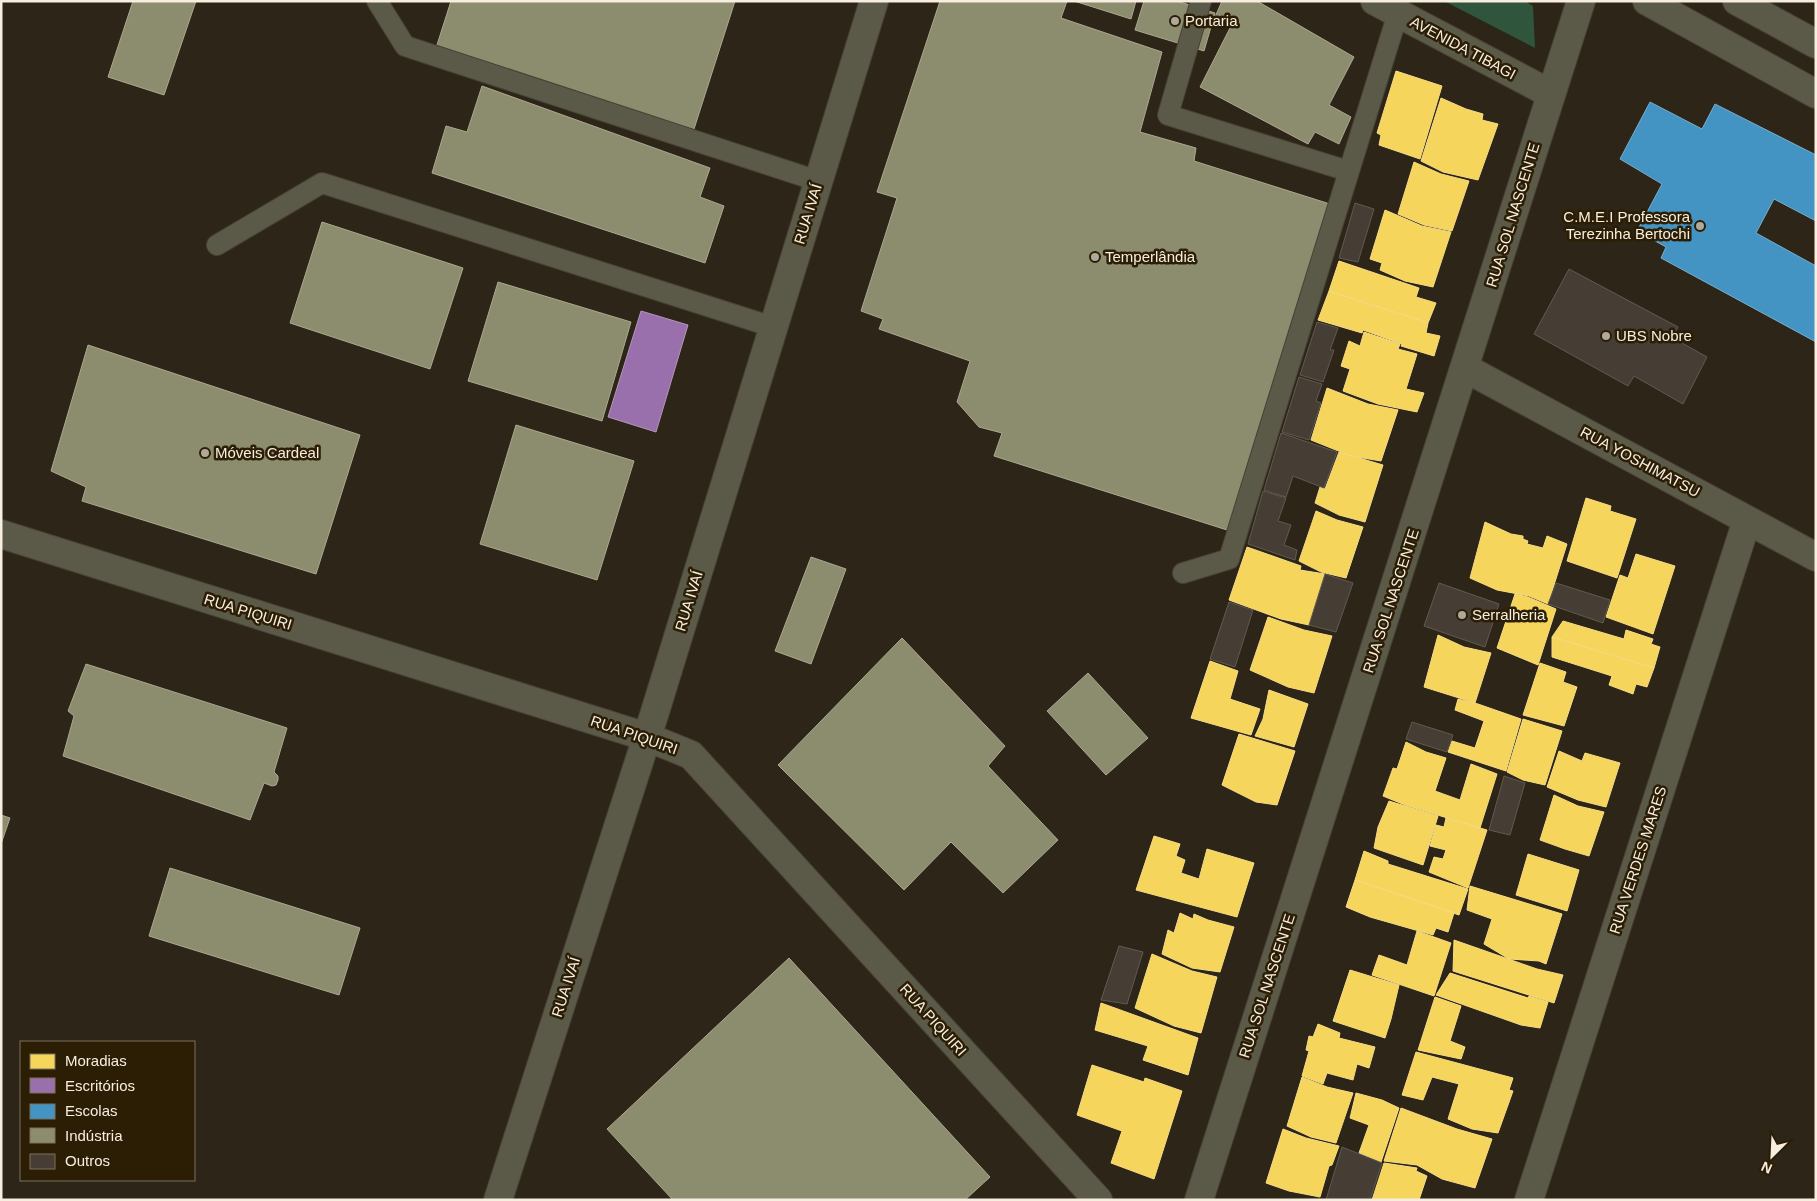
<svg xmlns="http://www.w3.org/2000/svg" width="1817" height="1201" viewBox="0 0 1817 1201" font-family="Helvetica,sans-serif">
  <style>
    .green { fill: #2f563d }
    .homes { fill: #f6d55c; stroke: #f6dc84 }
    .offices { fill: #9970ab; stroke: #b596bb }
    .schools { fill: #4393c3; stroke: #79aecc }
    .industry { fill: #8c8c6e; stroke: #aca990 }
    .building { fill: #463d34; stroke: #625950 }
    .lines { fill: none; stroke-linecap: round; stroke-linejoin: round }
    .service-casing { stroke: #484035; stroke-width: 22 }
    .minor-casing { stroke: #484035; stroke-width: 30 }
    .tertiary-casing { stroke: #484035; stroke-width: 30 }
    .service { stroke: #5b5a48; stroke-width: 20 }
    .minor { stroke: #5b5a48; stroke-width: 28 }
    .tertiary { stroke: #5b5a48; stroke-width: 28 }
    .poi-dot { fill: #b0a89a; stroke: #2b1e05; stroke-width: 2 }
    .labels { text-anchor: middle; stroke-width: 5; stroke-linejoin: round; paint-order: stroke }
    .poi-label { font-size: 15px; fill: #f7eee0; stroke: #2b1e05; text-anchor: start }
    .street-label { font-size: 15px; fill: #f7eee0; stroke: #2b1e05 }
  </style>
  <rect width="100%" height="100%" fill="#2d2517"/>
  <path class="green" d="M 1444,1 L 1525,1 L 1533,6 L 1535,48 Z"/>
  <g class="homes">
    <path d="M 1396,71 L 1442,86 L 1420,159 L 1379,145 L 1381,135 L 1377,133 Z"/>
    <path d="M 1441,98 L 1466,109 L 1483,114 L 1482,120 L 1498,124 L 1478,180 L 1443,172 L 1421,161 Z"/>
    <path d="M 1414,162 L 1441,174 L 1469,181 L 1452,231 L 1424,225 L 1398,214 Z"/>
    <path d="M 1385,210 L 1422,226 L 1451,232 L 1433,287 L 1405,281 L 1380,270 L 1382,263 L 1370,259 Z"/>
    <path d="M 1339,261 L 1419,288 L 1416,297 L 1436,303 L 1428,323 L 1329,291 Z"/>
    <path d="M 1329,291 L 1428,323 L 1426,333 L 1440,336 L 1434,356 L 1401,346 L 1402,344 L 1363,330 L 1362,333 L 1318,320 Z"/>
    <path d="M 1364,332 L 1400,344 L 1398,349 L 1417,354 L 1406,389 L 1424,393 L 1417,412 L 1378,404 L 1343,391 L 1350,369 L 1341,366 L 1349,341 L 1360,346 Z"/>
    <path d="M 1327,388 L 1368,404 L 1398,410 L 1381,461 L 1351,456 L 1311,440 Z"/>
    <path d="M 1339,452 L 1383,465 L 1365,522 L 1339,515 L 1315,503 L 1320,487 L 1325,489 Z"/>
    <path d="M 1586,498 L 1611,506 L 1610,511 L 1636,519 L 1617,578 L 1567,561 Z"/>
    <path d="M 1316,511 L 1337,520 L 1363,527 L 1346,578 L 1321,572 L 1299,561 Z"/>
    <path d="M 1485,522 L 1511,534 L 1523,536 L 1523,539 L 1528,541 L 1527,544 L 1543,548 L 1547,536 L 1567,544 L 1548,604 L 1529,596 L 1497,590 L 1470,578 Z"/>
    <path d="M 1247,547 L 1301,566 L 1300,570 L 1325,574 L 1309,625 L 1281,619 L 1229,600 Z"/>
    <path d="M 1636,554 L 1675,566 L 1653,634 L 1606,617 L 1620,575 L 1628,578 Z"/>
    <path d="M 1515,594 L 1528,597 L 1556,609 L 1538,665 L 1497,648 Z"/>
    <path d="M 1268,617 L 1304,630 L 1332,636 L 1314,693 L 1288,687 L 1250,670 Z"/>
    <path d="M 1563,621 L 1624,639 L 1626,630 L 1653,639 L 1651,644 L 1660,647 L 1654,668 L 1552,637 Z"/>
    <path d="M 1438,635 L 1464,647 L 1491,653 L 1475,703 L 1424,687 Z"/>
    <path d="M 1552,637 L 1654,668 L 1647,687 L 1636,684 L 1633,694 L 1609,685 L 1612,676 L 1552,657 Z"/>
    <path d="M 1210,661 L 1238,671 L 1230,699 L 1260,709 L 1251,735 L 1191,718 Z"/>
    <path d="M 1540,663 L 1566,672 L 1563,682 L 1577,687 L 1564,726 L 1523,715 Z"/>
    <path d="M 1269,690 L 1308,704 L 1294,747 L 1255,736 L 1263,719 Z"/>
    <path d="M 1458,699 L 1478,704 L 1521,719 L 1506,771 L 1448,752 L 1452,741 L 1475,748 L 1484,721 L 1455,710 Z"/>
    <path d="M 1523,719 L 1562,731 L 1545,785 L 1523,780 L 1507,772 Z"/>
    <path d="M 1239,734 L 1295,751 L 1277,805 L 1256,802 L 1222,785 Z"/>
    <path d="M 1406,742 L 1426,752 L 1446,758 L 1435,791 L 1460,800 L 1471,764 L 1497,774 L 1480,828 L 1405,805 L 1383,796 L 1393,768 L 1397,769 Z"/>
    <path d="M 1559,751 L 1582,761 L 1585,753 L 1620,763 L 1606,807 L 1578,800 L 1547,787 Z"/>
    <path d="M 1554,795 L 1578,806 L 1604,812 L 1589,856 L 1565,849 L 1540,840 Z"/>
    <path d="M 1389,801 L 1438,816 L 1423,865 L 1374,848 L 1378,827 Z"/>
    <path d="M 1446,818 L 1487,830 L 1468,888 L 1429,872 L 1434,857 L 1443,859 L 1446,850 L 1430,846 L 1436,825 L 1444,827 Z"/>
    <path d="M 1154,836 L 1180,844 L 1176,856 L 1185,860 L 1181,873 L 1199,879 L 1207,849 L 1254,863 L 1237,917 L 1136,890 Z"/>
    <path d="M 1364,851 L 1388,861 L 1388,864 L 1468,889 L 1459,915 L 1355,880 Z"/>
    <path d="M 1528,854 L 1579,870 L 1567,911 L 1516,895 Z"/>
    <path d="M 1355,880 L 1454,913 L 1448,932 L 1436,928 L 1433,935 L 1370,917 L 1346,907 Z"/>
    <path d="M 1470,886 L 1562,914 L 1546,964 L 1539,961 L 1509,959 L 1484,944 L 1492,919 L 1467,910 Z"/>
    <path d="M 1180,913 L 1193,919 L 1194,914 L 1208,920 L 1234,927 L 1220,972 L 1192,968 L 1162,954 L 1168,930 L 1174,933 Z"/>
    <path d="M 1417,931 L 1451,943 L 1434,996 L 1372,975 L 1379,955 L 1407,965 Z"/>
    <path d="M 1454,940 L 1537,969 L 1563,975 L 1554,1003 L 1453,971 Z"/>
    <path d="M 1152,954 L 1192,971 L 1217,977 L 1201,1033 L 1174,1026 L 1135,1008 Z"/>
    <path d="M 1350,970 L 1399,985 L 1391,1019 L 1385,1038 L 1333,1021 Z"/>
    <path d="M 1450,973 L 1528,998 L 1529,996 L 1548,1002 L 1540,1028 L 1521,1025 L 1436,995 Z"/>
    <path d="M 1435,997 L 1461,1006 L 1450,1041 L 1465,1047 L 1461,1059 L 1418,1050 Z"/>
    <path d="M 1101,1003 L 1198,1038 L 1188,1075 L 1143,1060 L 1148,1046 L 1095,1030 Z"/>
    <path d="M 1318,1024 L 1340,1033 L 1339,1038 L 1375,1047 L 1369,1068 L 1357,1064 L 1353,1080 L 1327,1073 L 1323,1084 L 1302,1076 L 1309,1051 L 1306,1050 L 1309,1036 L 1313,1037 Z"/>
    <path d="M 1416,1052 L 1513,1078 L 1509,1090 L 1513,1091 L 1498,1133 L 1472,1129 L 1448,1119 L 1459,1084 L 1432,1077 L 1423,1100 L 1402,1095 Z"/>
    <path d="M 1092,1065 L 1144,1082 L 1145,1078 L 1182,1091 L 1154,1179 L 1111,1163 L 1122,1131 L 1077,1115 Z"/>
    <path d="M 1302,1077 L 1327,1087 L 1353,1093 L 1336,1143 L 1311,1137 L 1287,1126 Z"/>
    <path d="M 1356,1093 L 1382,1100 L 1399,1108 L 1381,1162 L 1359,1153 L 1369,1125 L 1350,1118 Z"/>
    <path d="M 1401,1108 L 1457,1129 L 1492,1139 L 1475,1188 L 1442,1179 L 1417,1165 L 1384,1161 Z"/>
    <path d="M 1283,1129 L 1306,1138 L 1339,1146 L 1332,1165 L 1329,1166 L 1320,1197 L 1289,1191 L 1266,1183 Z"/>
    <path d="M 1384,1163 L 1417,1168 L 1416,1171 L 1427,1176 L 1419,1200 L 1372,1200 Z"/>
  </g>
  <path class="offices" d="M 641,311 L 688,325 L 656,432 L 608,417 Z"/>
  <path class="schools" d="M 1650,102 L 1702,129 L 1715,104 L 1816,155 L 1816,221 L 1774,199 L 1756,233 L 1816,266 L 1816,342 L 1661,258 L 1666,247 L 1637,231 L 1662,184 L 1620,159 Z"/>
  <g class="industry">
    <path d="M 133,1 L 196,1 L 164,95 L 108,77 Z"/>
    <path d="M 451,1 L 735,1 L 694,129 L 436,48 Z"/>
    <path d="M 940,1 L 1067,1 L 1061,18 L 1162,52 L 1140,132 L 1196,148 L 1194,161 L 1330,204 L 1227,530 L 994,456 L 1002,433 L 979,427 L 957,402 L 970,361 L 879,329 L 883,319 L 861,311 L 897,198 L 877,192 Z"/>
    <path d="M 1074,1 L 1136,1 L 1131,19 Z"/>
    <path d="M 1144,1 L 1177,1 L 1215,13 L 1204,51 L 1135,30 Z"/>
    <path d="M 1222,1 L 1257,1 L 1354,57 L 1329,105 L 1351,117 L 1339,144 L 1315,132 L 1308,144 L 1200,87 L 1231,26 L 1215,17 Z"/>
    <path d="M 482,86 L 710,168 L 700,197 L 724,206 L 705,263 L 432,173 L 446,126 L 467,132 Z"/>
    <path d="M 322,222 L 463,268 L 430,369 L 290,323 Z"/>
    <path d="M 498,282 L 631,322 L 602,421 L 468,381 Z"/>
    <path d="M 88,345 L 360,435 L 316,574 L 82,501 L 86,487 L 51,471 Z"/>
    <path d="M 516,425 L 634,461 L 597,580 L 480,544 Z"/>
    <path d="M 811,557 L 846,569 L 811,664 L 775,651 Z"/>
    <path d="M 902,638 L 1005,746 L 988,766 L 1058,840 L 1003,893 L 951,842 L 904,890 L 778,765 Z"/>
    <path d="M 86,664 L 287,728 L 274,772 L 278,776 L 278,780 L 276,785 L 272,786 L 264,783 L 250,820 L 63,756 L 74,716 L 68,711 Z"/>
    <path d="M 1088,673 L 1148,738 L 1106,775 L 1047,711 Z"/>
    <path d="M 1,815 L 10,818 L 1,844 Z"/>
    <path d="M 170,868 L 360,928 L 339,995 L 149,936 Z"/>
    <path d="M 789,958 L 990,1177 L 965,1200 L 673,1200 L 607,1129 Z"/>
  </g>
  <g class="building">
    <path d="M 1355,203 L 1374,209 L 1358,262 L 1339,258 Z"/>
    <path d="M 1569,269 L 1678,327 L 1673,338 L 1707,357 L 1683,404 L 1634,376 L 1628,386 L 1534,334 Z"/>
    <path d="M 1317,322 L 1338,328 L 1330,350 L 1334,350 L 1323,382 L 1300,375 Z"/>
    <path d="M 1299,377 L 1322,384 L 1316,401 L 1321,403 L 1309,440 L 1282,432 Z"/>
    <path d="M 1281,433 L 1337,452 L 1324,488 L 1293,476 L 1286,497 L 1264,490 Z"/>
    <path d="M 1263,491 L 1286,498 L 1278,521 L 1291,525 L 1284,545 L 1297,550 L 1295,560 L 1248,544 Z"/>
    <path d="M 1325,574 L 1353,583 L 1336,632 L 1309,625 Z"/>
    <path d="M 1439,583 L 1499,604 L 1485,647 L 1424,626 Z"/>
    <path d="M 1556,583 L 1610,600 L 1603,623 L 1548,604 Z"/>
    <path d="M 1229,602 L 1253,610 L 1235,667 L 1210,659 Z"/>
    <path d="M 1412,722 L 1453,735 L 1447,752 L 1406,739 Z"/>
    <path d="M 1504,776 L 1525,783 L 1510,835 L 1489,830 Z"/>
    <path d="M 1119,946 L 1143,952 L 1127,1004 L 1101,1000 Z"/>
    <path d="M 1342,1147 L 1382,1163 L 1370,1200 L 1326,1200 Z"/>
  </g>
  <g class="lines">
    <defs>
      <g id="service">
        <path d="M 377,1 L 405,46 L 818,181"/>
        <path d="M 1201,1 L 1168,115 L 1348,171"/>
        <path d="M 217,245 L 322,183 L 773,327"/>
        <path d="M 1183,573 L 1229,559 L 1398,13"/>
      </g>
      <g id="minor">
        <path d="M 1375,1 L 1551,94"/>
        <path d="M 1465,368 L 1816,557"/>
        <path d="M 1,534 L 647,737 L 691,755 L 1098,1200"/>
        <path d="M 1199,1200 L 1581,1"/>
        <path d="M 1529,1200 L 1747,520"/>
      </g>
      <g id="tertiary">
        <path d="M 1647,1 L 1816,94"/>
        <path d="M 1737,1 L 1816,44"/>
        <path d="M 498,1200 L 654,715 L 874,1"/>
      </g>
    </defs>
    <use href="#service" class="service-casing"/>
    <use href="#minor" class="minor-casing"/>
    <use href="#tertiary" class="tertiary-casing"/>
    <use href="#service" class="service"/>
    <use href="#minor" class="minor"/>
    <use href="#tertiary" class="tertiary"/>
  </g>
  <g class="poi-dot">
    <circle cx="1175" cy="21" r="5"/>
    <circle cx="1700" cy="226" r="5"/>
    <circle cx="1095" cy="257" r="5"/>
    <circle cx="1606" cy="336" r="5"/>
    <circle cx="205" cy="453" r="5"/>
    <circle cx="1462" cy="615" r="5"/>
  </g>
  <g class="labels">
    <g class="poi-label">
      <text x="1185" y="26">Portaria</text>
      <text x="1690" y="222" text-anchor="end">C.M.E.I Professora<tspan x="1690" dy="17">Terezinha Bertochi</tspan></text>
      <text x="1105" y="262">Temperlândia</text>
      <text x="1616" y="341">UBS Nobre</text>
      <text x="215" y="458">Móveis Cardeal</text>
      <text x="1472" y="620">Serralheria</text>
    </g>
    <g class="street-label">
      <text transform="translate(1463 48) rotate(28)" y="5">AVENIDA TIBAGI</text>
      <text transform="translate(808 214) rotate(-73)" y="5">RUA IVAÍ</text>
      <text transform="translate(1513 215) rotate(-73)" y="5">RUA SOL NASCENTE</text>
      <text transform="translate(1640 462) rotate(28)" y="5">RUA YOSHIMATSU</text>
      <text transform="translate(689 601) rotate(-73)" y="5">RUA IVAÍ</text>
      <text transform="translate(1391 601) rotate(-72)" y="5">RUA SOL NASCENTE</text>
      <text transform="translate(248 612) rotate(17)" y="5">RUA PIQUIRI</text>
      <text transform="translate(634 735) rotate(19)" y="5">RUA PIQUIRI</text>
      <text transform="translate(1638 860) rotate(-72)" y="5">RUA VERDES MARES</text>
      <text transform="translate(1267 986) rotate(-72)" y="5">RUA SOL NASCENTE</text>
      <text transform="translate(566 987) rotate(-72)" y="5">RUA IVAÍ</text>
      <text transform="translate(933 1020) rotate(48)" y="5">RUA PIQUIRI</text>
    </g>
  </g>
  <rect width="1817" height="1201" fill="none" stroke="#f7eee0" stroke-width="5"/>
  <rect x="20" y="1041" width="175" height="140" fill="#2b1e05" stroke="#7d715d"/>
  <rect x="30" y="1054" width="25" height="15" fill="#f6d55c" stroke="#7d715d"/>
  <text x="65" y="1066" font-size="15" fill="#f7eee0">Moradias</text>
  <rect x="30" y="1078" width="25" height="15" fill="#9970ab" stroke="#7d715d"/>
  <text x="65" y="1091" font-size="15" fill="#f7eee0">Escritórios</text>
  <rect x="30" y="1104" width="25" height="15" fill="#4393c3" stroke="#7d715d"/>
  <text x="65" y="1116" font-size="15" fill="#f7eee0">Escolas</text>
  <rect x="30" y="1128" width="25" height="15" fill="#8c8c6e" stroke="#7d715d"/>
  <text x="65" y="1141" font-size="15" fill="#f7eee0">Indústria</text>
  <rect x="30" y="1154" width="25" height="15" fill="#463d34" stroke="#7d715d"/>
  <text x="65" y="1166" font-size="15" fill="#f7eee0">Outros</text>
  <g transform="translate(1772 1156) rotate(204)" stroke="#2b1e05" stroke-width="4" paint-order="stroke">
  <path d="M0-4L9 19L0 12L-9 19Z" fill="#f7eee0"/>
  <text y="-8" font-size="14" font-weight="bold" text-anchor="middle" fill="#f7eee0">N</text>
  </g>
</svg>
